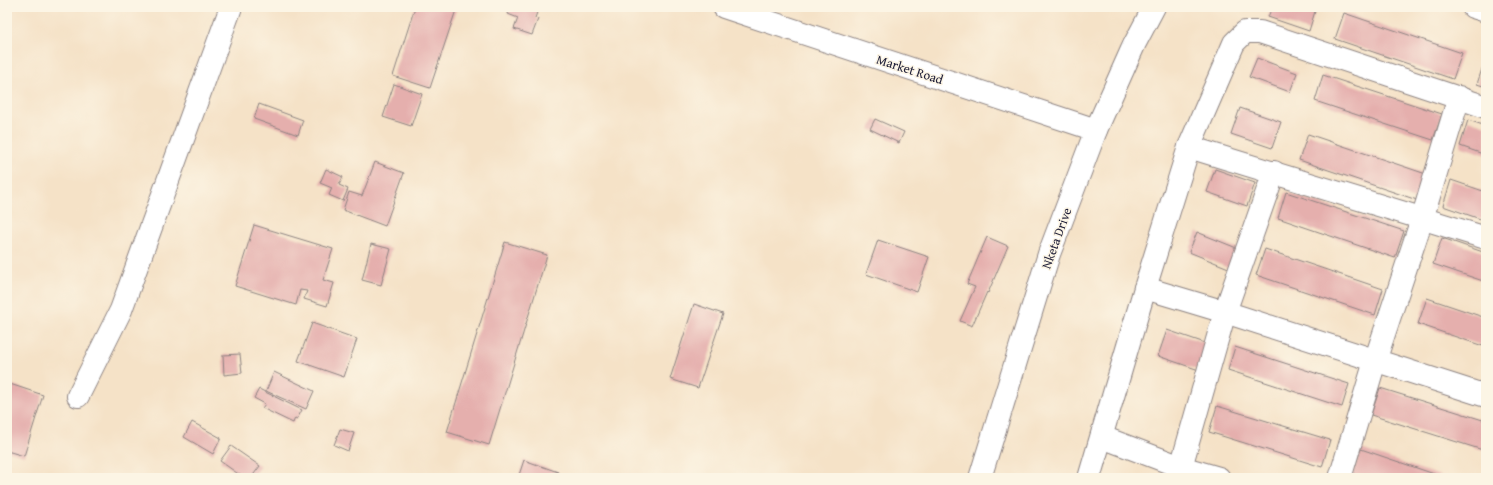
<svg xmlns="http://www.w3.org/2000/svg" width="1493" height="485" viewBox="0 0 1493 485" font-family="'Gentium Book Plus',serif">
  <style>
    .building { fill: #e5afad }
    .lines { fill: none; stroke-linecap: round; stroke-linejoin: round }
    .minor-casing { stroke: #8c8281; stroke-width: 24 }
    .minor { stroke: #fff; stroke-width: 22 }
    .labels { text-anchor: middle; stroke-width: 3; stroke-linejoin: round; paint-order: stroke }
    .street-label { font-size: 13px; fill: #22223b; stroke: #fcf5e5 }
  </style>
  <rect width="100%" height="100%" fill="#fcf5e5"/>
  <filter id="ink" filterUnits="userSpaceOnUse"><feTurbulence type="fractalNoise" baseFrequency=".025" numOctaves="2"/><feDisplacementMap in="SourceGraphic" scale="8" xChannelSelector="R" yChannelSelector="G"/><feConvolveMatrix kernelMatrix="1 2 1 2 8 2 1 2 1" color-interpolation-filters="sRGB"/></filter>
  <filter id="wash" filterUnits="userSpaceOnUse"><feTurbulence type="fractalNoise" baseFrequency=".012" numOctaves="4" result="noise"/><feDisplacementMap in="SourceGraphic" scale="16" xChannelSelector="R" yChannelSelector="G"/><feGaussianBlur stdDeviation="0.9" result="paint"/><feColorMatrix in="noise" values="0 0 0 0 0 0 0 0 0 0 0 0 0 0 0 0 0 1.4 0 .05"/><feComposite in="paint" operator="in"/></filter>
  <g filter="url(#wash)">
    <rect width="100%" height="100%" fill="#f5e2c7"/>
    <g id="blocks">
      <g class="building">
        <path d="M 415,7 L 457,7 L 430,88 L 393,76 Z"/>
        <path d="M 510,7 L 539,7 L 535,18 L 538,19 L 532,35 L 514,29 L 518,18 L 508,14 Z"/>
        <path d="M 1272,7 L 1313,7 L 1316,8 L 1309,31 L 1268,17 Z"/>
        <path d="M 1344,13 L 1462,53 L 1453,79 L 1335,39 Z"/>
        <path d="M 1486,57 L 1486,87 L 1477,84 Z"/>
        <path d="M 1257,58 L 1297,73 L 1290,92 L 1249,77 Z"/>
        <path d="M 1323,75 L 1442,114 L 1433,140 L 1315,101 Z"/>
        <path d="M 394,84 L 422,94 L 411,126 L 383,117 Z"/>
        <path d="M 259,104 L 303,120 L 298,135 L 254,119 Z"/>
        <path d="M 1240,108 L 1281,122 L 1272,148 L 1231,134 Z"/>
        <path d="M 875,119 L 904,132 L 899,143 L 870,129 Z"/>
        <path d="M 1468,120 L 1486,126 L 1486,155 L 1460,146 Z"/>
        <path d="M 1308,134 L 1426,174 L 1417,200 L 1299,160 Z"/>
        <path d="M 375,162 L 404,173 L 385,226 L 343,210 L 349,192 L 362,196 Z"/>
        <path d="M 326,169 L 343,177 L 339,185 L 348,189 L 343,201 L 329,195 L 332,188 L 320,183 Z"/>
        <path d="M 1215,169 L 1255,183 L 1247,206 L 1207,192 Z"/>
        <path d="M 1451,180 L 1486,192 L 1486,221 L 1443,206 Z"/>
        <path d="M 1286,192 L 1404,231 L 1395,258 L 1278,218 Z"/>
        <path d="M 254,225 L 333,249 L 323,280 L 334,283 L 327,306 L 304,299 L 307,291 L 300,290 L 296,305 L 235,286 Z"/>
        <path d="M 1197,232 L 1239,249 L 1231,269 L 1189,252 Z"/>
        <path d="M 987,237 L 1008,246 L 988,293 L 987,292 L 972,326 L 960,321 L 975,287 L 967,284 Z"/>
        <path d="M 1442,238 L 1486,253 L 1486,282 L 1433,264 Z"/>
        <path d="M 878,240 L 929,257 L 917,292 L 866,274 Z"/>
        <path d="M 505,242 L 547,255 L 489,445 L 447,432 Z"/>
        <path d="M 371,244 L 391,249 L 381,285 L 362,280 Z"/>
        <path d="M 1265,249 L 1383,289 L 1375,315 L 1256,275 Z"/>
        <path d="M 1427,298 L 1486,318 L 1486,347 L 1418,324 Z"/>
        <path d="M 694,304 L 723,314 L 698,388 L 670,379 Z"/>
        <path d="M 312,323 L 357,339 L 344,377 L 298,361 Z"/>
        <path d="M 1167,330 L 1208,344 L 1199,370 L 1158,356 Z"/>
        <path d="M 1235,347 L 1349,384 L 1342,407 L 1228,370 Z"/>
        <path d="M 240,354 L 242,373 L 224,375 L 223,355 Z"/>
        <path d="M 274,372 L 314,391 L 306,409 L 266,391 Z"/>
        <path d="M 7,383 L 43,395 L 24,456 L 7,451 Z"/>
        <path d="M 1380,388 L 1486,421 L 1486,451 L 1371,415 Z"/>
        <path d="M 259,389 L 302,410 L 297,419 L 295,418 L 293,423 L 262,408 L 265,404 L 254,398 Z"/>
        <path d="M 1217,406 L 1330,440 L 1322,467 L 1209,432 Z"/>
        <path d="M 192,422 L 221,438 L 213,454 L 184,437 Z"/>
        <path d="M 340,429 L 354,433 L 348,451 L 334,445 Z"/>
        <path d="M 231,446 L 260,466 L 251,478 L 244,478 L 220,461 Z"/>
        <path d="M 1361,449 L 1446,478 L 1362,478 L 1352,475 Z"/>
        <path d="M 524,460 L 558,472 L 556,478 L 518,478 Z"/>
      </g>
    </g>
  </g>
  <g filter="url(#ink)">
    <use href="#blocks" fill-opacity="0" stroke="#8c8281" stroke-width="1"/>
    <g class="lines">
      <defs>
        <g id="minor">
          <path d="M 724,7 L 1096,130"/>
          <path d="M 1473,7 L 1486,11"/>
          <path d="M 1189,147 L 1486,238"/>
          <path d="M 1145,288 L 1225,312 L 1486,396"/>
          <path d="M 78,396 L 121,310 L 231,7"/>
          <path d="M 1102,437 L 1181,467 L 1219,478"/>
          <path d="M 1181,467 L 1225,312 L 1274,172"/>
          <path d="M 980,478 L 1049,254 L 1096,130 L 1134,45 L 1154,7"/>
          <path d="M 1089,478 L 1145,288 L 1189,147 L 1234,43 L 1245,32 L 1260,32 L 1486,107"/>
          <path d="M 1340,478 L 1375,361 L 1422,219 L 1459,97"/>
        </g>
      </defs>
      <use href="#minor" class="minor-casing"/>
      <use href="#minor" class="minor"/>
    </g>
  </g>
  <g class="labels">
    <g class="street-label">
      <text transform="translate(910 69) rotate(18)" y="5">Market Road</text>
      <text transform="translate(1056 238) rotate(-70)" y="5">Nketa Drive</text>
    </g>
  </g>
  <rect width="1493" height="485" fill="none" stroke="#fcf5e5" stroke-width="24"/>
</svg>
